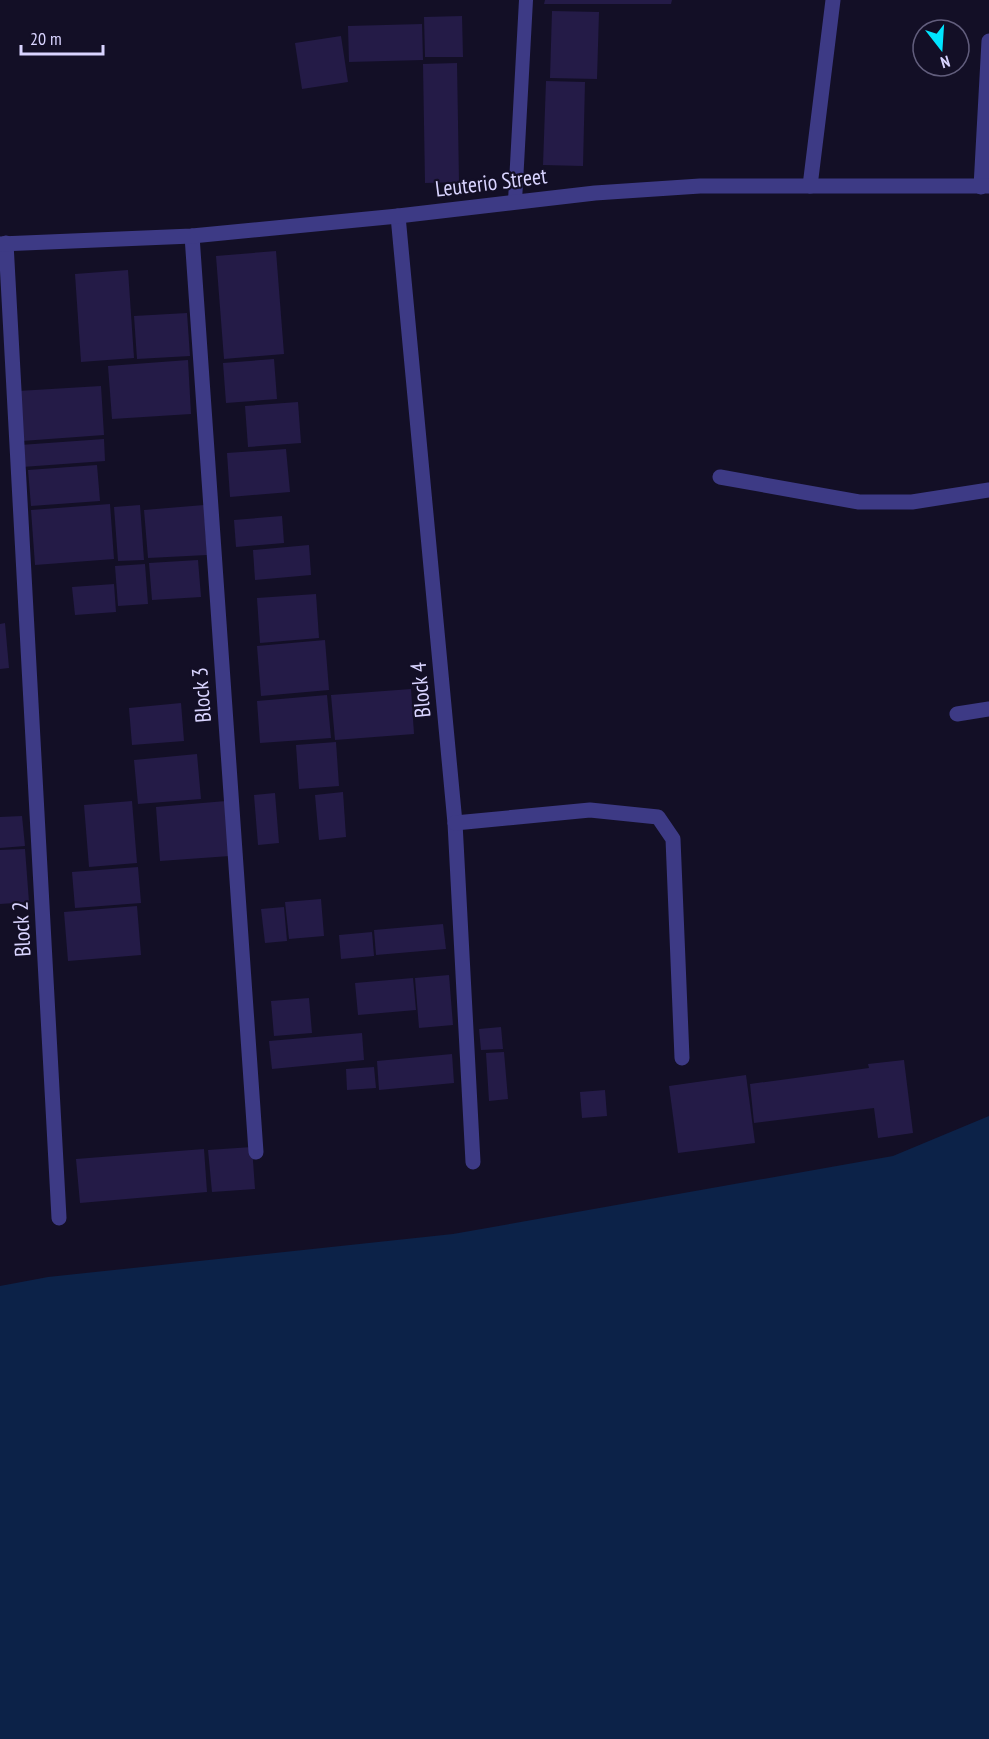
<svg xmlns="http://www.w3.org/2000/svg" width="989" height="1739" viewBox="0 0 989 1739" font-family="'PT Sans Narrow',sans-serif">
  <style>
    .water { fill: #0c2248 }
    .building { fill: #241b47 }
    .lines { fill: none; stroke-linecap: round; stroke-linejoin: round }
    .service { stroke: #3d3a85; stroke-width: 14 }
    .minor { stroke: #3d3a85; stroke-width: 15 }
    .tertiary { stroke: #3d3a85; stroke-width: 15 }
    .labels { text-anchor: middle; stroke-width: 4.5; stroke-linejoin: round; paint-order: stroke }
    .street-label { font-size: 22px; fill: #d9d4ff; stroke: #130f26 }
  </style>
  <rect width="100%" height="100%" fill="#130f26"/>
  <path class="water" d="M 989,1116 L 989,1739 L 0,1739 L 0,1286 L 48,1277 L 453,1234 L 893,1156 Z"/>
  <g class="building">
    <path d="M 545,0 L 672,0 L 671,4 L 544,4 Z"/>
    <path d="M 552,11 L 599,12 L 597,79 L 550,78 Z"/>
    <path d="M 462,16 L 463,57 L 425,57 L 424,17 Z"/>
    <path d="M 422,24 L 423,60 L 349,62 L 348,26 Z"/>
    <path d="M 341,36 L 348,82 L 302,89 L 295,43 Z"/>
    <path d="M 457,63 L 459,182 L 425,183 L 423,64 Z"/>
    <path d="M 546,81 L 585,82 L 583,166 L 543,165 Z"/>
    <path d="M 276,251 L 284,354 L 224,359 L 216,256 Z"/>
    <path d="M 128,270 L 134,358 L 81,362 L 75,274 Z"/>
    <path d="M 187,313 L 190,356 L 137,359 L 134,316 Z"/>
    <path d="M 274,359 L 277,399 L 226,403 L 223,363 Z"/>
    <path d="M 188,360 L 191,414 L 112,419 L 108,366 Z"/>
    <path d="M 101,386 L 104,435 L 22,441 L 18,391 Z"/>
    <path d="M 298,402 L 301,443 L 248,447 L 245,406 Z"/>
    <path d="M 104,439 L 105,461 L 22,467 L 20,445 Z"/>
    <path d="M 286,449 L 290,492 L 230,497 L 227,453 Z"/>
    <path d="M 97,465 L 100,501 L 31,506 L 28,470 Z"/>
    <path d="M 110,504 L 114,559 L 35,565 L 31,510 Z"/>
    <path d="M 140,505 L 144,560 L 118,561 L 114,507 Z"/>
    <path d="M 204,505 L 207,555 L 148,558 L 144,510 Z"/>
    <path d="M 282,516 L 284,543 L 236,547 L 234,520 Z"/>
    <path d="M 309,545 L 311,575 L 255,580 L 253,550 Z"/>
    <path d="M 198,560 L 201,597 L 152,600 L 149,563 Z"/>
    <path d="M 145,564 L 148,604 L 118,606 L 115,566 Z"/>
    <path d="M 114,584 L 116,612 L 75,615 L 72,587 Z"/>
    <path d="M 316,594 L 319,638 L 260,643 L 257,598 Z"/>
    <path d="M 5,623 L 9,668 L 0,669 L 0,624 Z"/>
    <path d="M 325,640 L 329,690 L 261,696 L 257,646 Z"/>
    <path d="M 411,689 L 414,734 L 335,740 L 331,695 Z"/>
    <path d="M 327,695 L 331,738 L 260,743 L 257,701 Z"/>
    <path d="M 181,703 L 184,741 L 132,745 L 129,708 Z"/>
    <path d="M 336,742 L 339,786 L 299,789 L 296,745 Z"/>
    <path d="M 197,754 L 201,799 L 138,804 L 134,760 Z"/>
    <path d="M 343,792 L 346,837 L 319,840 L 315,795 Z"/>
    <path d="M 275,793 L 279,843 L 258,845 L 254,795 Z"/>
    <path d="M 132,801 L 137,863 L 89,867 L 84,805 Z"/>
    <path d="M 226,801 L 230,856 L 160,861 L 156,807 Z"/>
    <path d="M 22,816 L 25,846 L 0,848 L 0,817 Z"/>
    <path d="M 25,849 L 29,902 L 0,904 L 0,850 Z"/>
    <path d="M 138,867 L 141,903 L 75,908 L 72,872 Z"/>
    <path d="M 321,899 L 324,936 L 289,939 L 285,902 Z"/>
    <path d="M 137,906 L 141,955 L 68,961 L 64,912 Z"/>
    <path d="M 284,907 L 287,941 L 265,943 L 261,909 Z"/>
    <path d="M 443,924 L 446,949 L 376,955 L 374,930 Z"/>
    <path d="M 372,932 L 374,956 L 341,959 L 339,935 Z"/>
    <path d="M 449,975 L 453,1025 L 419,1028 L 415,978 Z"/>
    <path d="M 413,978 L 416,1010 L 358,1015 L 355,983 Z"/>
    <path d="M 309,998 L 312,1033 L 274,1036 L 271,1001 Z"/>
    <path d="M 501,1027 L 503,1049 L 481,1050 L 479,1029 Z"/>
    <path d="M 362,1033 L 364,1060 L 272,1069 L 269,1041 Z"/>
    <path d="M 504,1052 L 508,1099 L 489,1101 L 486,1053 Z"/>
    <path d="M 452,1054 L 454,1083 L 379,1090 L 377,1061 Z"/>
    <path d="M 904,1060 L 913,1133 L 878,1138 L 874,1108 L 754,1123 L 750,1084 L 869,1068 L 868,1064 Z"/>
    <path d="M 374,1067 L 376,1088 L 347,1090 L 346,1069 Z"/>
    <path d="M 746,1075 L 755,1143 L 678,1153 L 669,1086 Z"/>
    <path d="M 605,1090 L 607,1116 L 582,1118 L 580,1092 Z"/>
    <path d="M 252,1147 L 255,1189 L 212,1192 L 208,1150 Z"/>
    <path d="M 204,1149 L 207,1192 L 80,1203 L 76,1159 Z"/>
  </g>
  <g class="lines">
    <path class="service" d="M 515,201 L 526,0"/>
    <g class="minor">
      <path d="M 981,187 L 989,41"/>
      <path d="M 398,216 L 455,823 L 473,1162"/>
      <path d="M 192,236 L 256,1152"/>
      <path d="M 6,243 L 59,1218"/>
      <path d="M 720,477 L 859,502 L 912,502 L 989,490"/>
      <path d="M 957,714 L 989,709"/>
      <path d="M 455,823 L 590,810 L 658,817 L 673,839 L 682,1058"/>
    </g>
    <g class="tertiary">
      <path d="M 810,186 L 833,0"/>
      <path d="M 0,244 L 192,236 L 398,216 L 595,193 L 700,186 L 989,186"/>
    </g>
  </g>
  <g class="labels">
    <g class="street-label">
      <text transform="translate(491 182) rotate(-7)" y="8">Leuterio Street</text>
      <text transform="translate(420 690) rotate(-95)" y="8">Block 4</text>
      <text transform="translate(201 695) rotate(-94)" y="8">Block 3</text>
      <text transform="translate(21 929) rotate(-93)" y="8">Block 2</text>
    </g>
  </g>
  <g transform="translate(941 48) rotate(163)"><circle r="28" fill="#130f26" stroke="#625e7d" stroke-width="1.5"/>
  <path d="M0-4.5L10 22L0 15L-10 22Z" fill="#00e5ff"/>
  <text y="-9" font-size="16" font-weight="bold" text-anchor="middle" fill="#d9d4ff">N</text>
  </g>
  <path d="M21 45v9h82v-9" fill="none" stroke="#d9d4ff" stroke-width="3"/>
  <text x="30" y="45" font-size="18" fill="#d9d4ff" stroke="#130f26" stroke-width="4.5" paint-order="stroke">20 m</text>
</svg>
